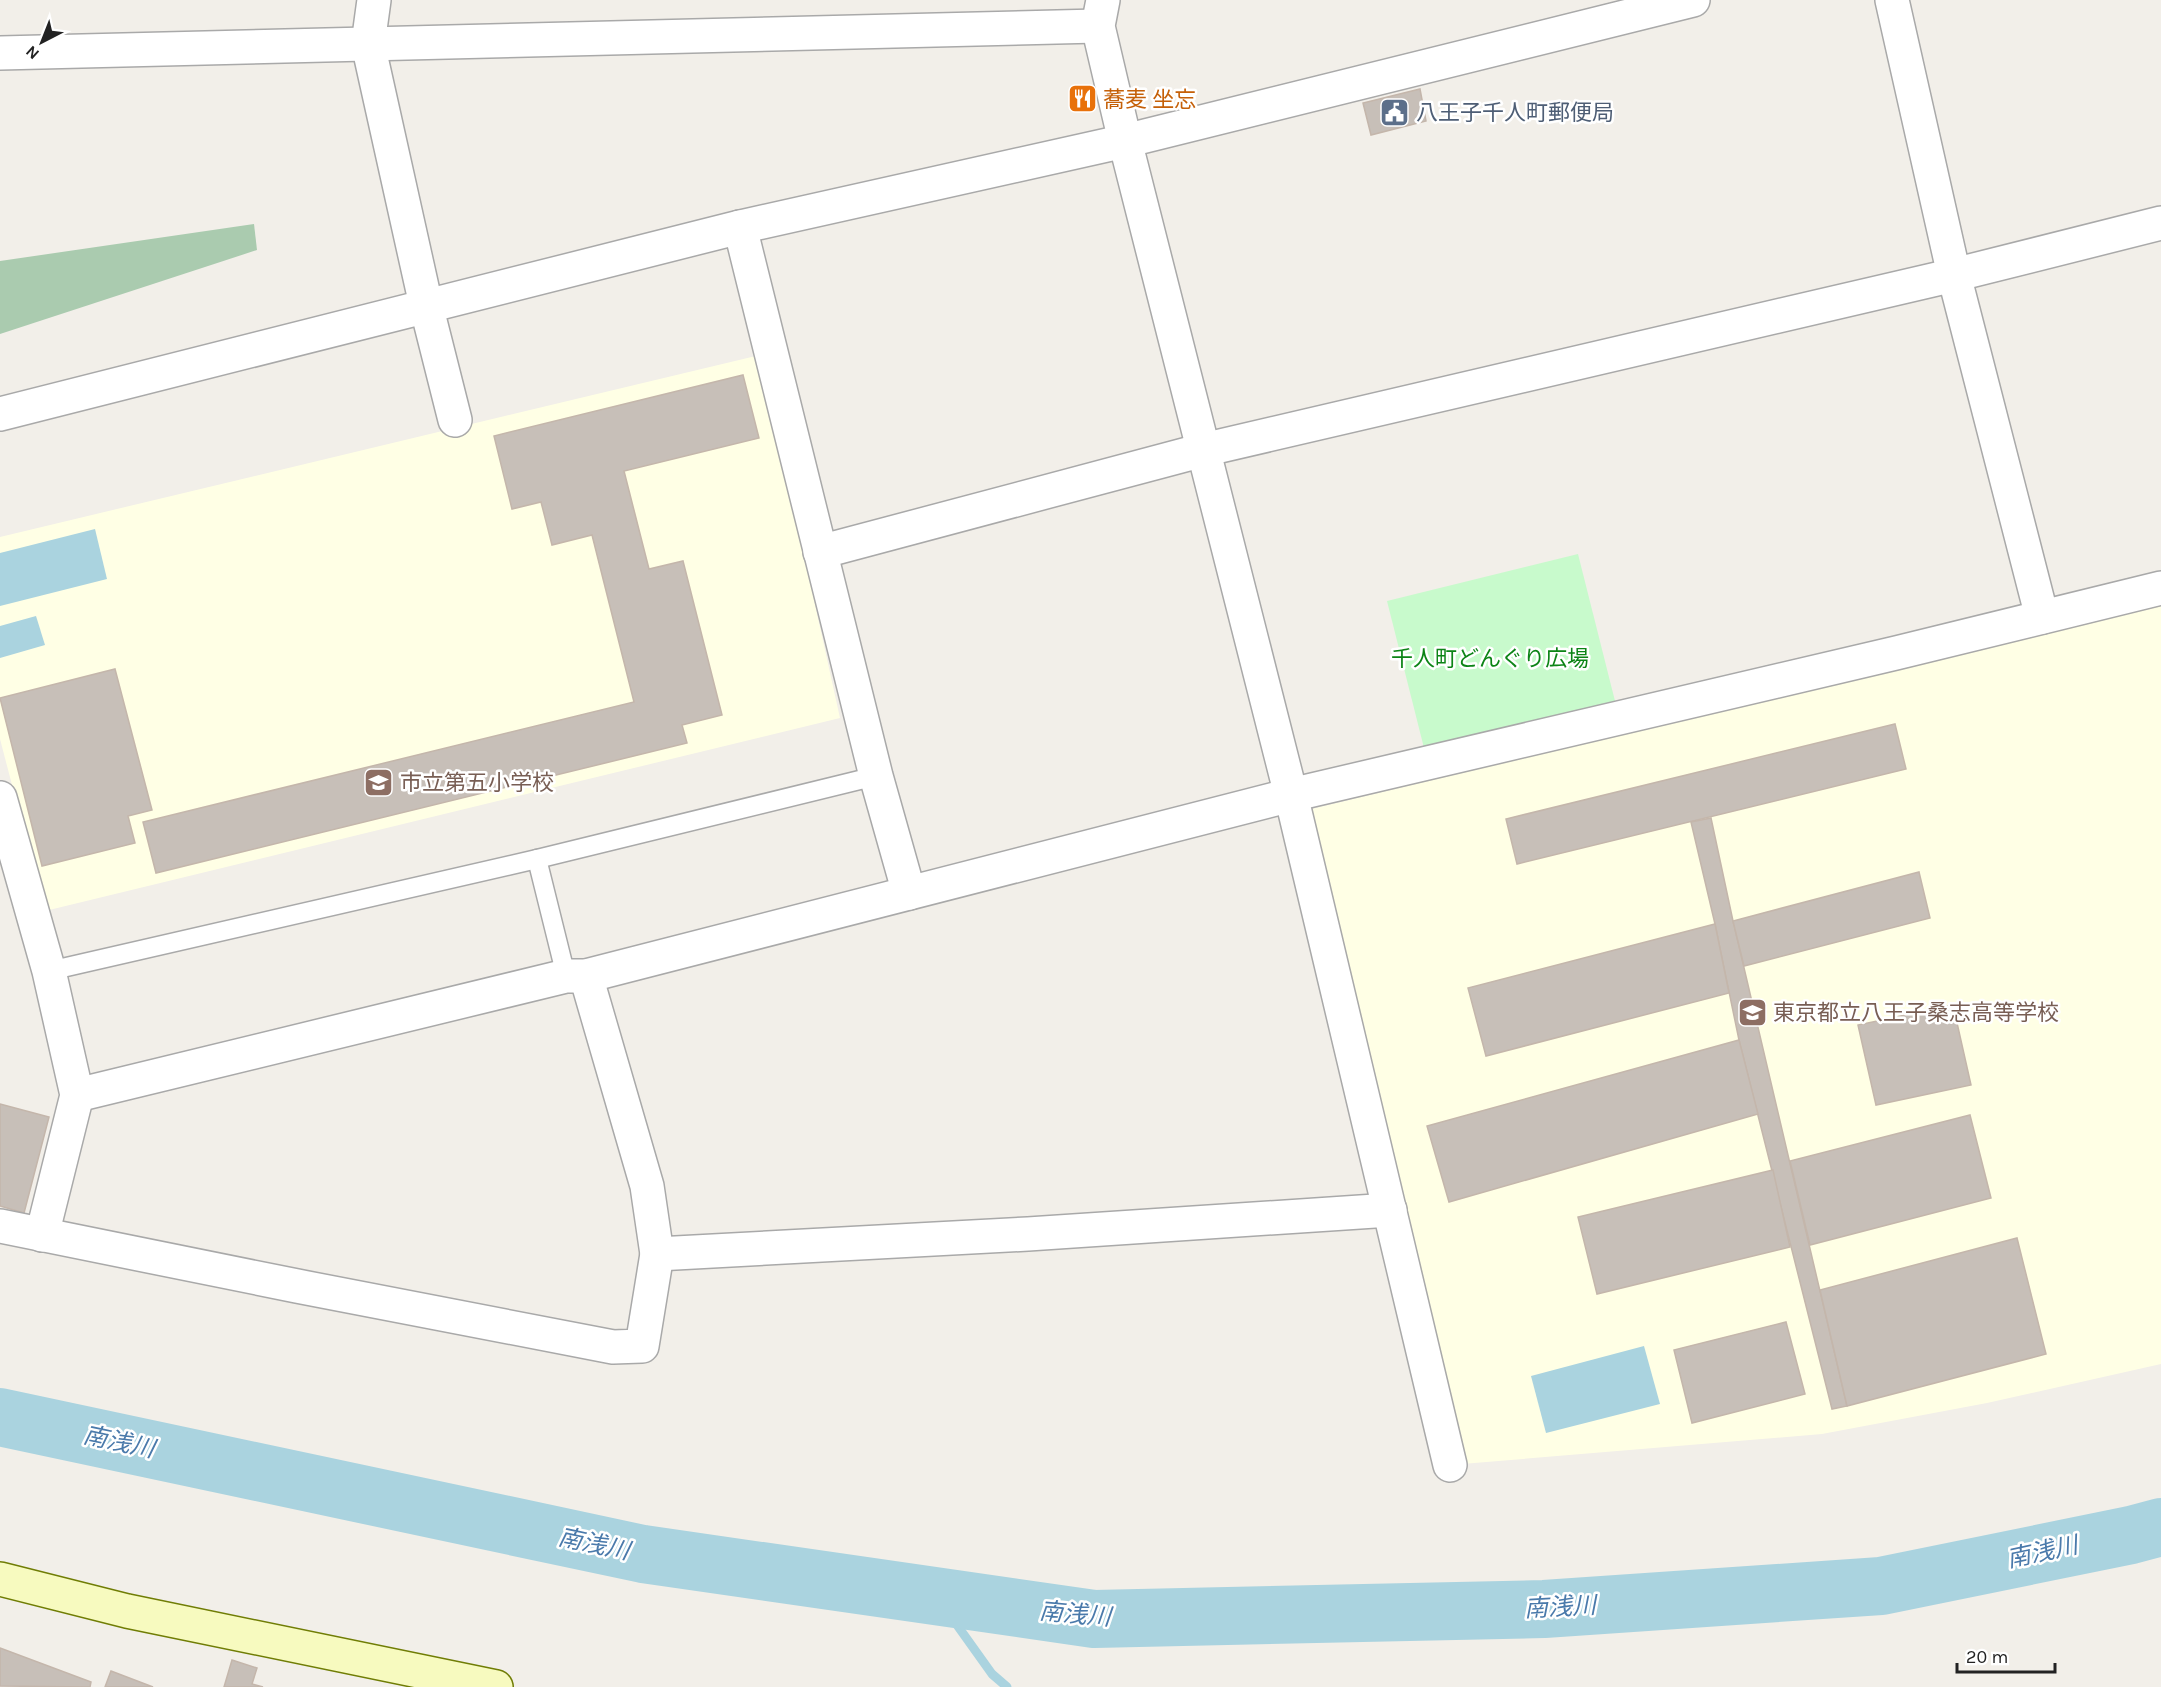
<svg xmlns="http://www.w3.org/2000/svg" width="2161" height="1687" viewBox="0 0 2161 1687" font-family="Karla,'Noto Sans JP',sans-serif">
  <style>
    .education { fill: #ffffe5 }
    .cemetery { fill: #aacbaf }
    .park { fill: #c8facc }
    .water { fill: #aad3df }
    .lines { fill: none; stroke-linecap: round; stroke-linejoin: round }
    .stream { stroke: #aad3df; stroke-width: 9 }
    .river { stroke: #aad3df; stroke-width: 58 }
    .building { fill: #c7bfb8; stroke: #c4b6ab; stroke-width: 1.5 }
    .lane-casing { stroke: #a9a9a9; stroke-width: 21 }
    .street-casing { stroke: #a9a9a9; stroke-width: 36 }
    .secondary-casing { stroke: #707d05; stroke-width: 36 }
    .lane { stroke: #fff; stroke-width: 18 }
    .street { stroke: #fff; stroke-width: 33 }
    .secondary { stroke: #f7fabf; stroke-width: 33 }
    .labels { text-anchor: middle; stroke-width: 5; stroke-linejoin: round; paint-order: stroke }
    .food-label { font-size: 22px; fill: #c56008; stroke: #fff; text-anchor: start }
    .service-label { font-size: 22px; fill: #4e5e75; stroke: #fff; text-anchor: start }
    .park-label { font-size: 22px; fill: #0c8416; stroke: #fff }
    .education-label { font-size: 22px; fill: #785e54; stroke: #fff; text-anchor: start }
    .water-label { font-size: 24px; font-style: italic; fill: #4a7aab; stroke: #fff }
  </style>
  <rect width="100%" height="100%" fill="#f2efe9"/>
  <g class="education">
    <path d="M 760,355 L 840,718 L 45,911 L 0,739 L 0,537 Z"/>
    <path d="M 2161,605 L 2161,1364 L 1987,1403 L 1822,1434 L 1450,1465 L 1295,813 Z"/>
  </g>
  <path class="cemetery" d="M 254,224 L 257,250 L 0,334 L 0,261 Z"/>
  <path class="park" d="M 1578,554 L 1617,709 L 1426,756 L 1387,601 Z"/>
  <g class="water">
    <path d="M 95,529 L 107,579 L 0,606 L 0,553 Z"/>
    <path d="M 36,616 L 45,645 L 0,658 L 0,626 Z"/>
    <path d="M 1644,1346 L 1660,1404 L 1546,1433 L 1531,1376 Z"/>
  </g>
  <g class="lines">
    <path class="stream" d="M 937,1597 L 992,1674 L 1007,1687"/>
    <path class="river" d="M 0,1417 L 643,1554 L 1094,1619 L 1544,1609 L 1881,1586 L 2131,1535 L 2161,1527"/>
  </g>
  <g class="building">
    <path d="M 1420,89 L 1426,121 L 1371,135 L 1363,103 Z"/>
    <path d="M 743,375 L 759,438 L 624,471 L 649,569 L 683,561 L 722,715 L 682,725 L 687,743 L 156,873 L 143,822 L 634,702 L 592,535 L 552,545 L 541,502 L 512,509 L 494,436 Z"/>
    <path d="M 115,669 L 152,810 L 128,816 L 135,843 L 42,866 L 0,698 Z"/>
    <path d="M 1895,724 L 1906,769 L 1517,864 L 1506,819 Z"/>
    <path d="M 1711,818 L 1733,921 L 1847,1406 L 1832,1409 L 1739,1040 L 1715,924 L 1691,822 Z"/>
    <path d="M 1919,872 L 1930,918 L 1744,966 L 1733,921 Z"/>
    <path d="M 1715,924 L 1729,993 L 1486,1056 L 1468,988 Z"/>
    <path d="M 1953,1005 L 1971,1085 L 1876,1105 L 1858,1025 Z"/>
    <path d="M 1739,1040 L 1758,1114 L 1449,1202 L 1427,1126 Z"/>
    <path d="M 0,1104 L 49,1117 L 24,1213 L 0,1206 Z"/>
    <path d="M 1970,1115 L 1991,1198 L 1810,1245 L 1790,1161 Z"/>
    <path d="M 1773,1170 L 1790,1247 L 1597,1294 L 1578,1217 Z"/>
    <path d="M 2017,1238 L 2046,1354 L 1847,1406 L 1820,1290 Z"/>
    <path d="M 1786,1322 L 1805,1394 L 1692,1423 L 1674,1350 Z"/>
    <path d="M 0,1648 L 91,1682 L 90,1687 L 0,1686 Z"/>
    <path d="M 232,1660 L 257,1668 L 252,1684 L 263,1687 L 224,1687 Z"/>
    <path d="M 111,1671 L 153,1687 L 105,1687 Z"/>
  </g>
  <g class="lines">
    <defs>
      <g id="lane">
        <path d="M 537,859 L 566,976"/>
        <path d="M 49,971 L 537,859 L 876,776"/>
      </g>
      <g id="street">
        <path d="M 374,0 L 368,44 L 426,305 L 455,420"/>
        <path d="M 1103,0 L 1098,26 L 1125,141 L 1291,795 L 1450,1465"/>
        <path d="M 1892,0 L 1954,275 L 2042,617"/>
        <path d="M 0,53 L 1098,26"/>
        <path d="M 740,227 L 876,776 L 909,893"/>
        <path d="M 0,414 L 740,227 L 1125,141 L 1693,0"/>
        <path d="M 820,552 L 1203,450 L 1954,275 L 2161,223"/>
        <path d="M 0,798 L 49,971 L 77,1095 L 42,1235"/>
        <path d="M 586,976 L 647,1186 L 657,1254 L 1028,1234 L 1390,1210"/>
        <path d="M 77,1095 L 566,976 L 586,976 L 1291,795 L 1896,653 L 2161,588"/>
        <path d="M 0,1226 L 297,1286 L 613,1347 L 642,1346 L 657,1254"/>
      </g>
      <path id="secondary" d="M 0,1579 L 127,1611 L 496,1687"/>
    </defs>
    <use href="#lane" class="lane-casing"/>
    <use href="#street" class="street-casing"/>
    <use href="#secondary" class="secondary-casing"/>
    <use href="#lane" class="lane"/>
    <use href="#street" class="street"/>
    <use href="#secondary" class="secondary"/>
  </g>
  <defs>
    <symbol id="restaurant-square" viewBox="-11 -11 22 22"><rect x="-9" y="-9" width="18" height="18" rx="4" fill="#e8710a" stroke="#fff"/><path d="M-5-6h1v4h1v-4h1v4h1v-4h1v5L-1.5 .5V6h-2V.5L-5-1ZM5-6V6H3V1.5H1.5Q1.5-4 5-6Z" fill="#fff"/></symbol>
    <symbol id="civic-square" viewBox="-11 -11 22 22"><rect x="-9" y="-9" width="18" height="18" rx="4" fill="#5c6f8a" stroke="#fff"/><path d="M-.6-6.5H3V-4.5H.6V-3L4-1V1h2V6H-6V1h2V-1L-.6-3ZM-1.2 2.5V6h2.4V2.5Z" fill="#fff"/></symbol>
    <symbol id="school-square" viewBox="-11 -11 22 22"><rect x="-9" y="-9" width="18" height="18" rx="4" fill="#8d6e63" stroke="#fff"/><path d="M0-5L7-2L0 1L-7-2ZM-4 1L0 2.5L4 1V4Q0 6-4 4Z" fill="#fff"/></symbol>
  </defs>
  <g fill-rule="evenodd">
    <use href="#restaurant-square" x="1066" y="82" width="33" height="33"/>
    <use href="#civic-square" x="1378" y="96" width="33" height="33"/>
    <use href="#school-square" x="362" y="766" width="33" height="33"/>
    <use href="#school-square" x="1736" y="996" width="33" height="33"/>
  </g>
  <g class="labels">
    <g class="food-label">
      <text x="1103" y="107">蕎麦 坐忘</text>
    </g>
    <g class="service-label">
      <text x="1416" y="120">八王子千人町郵便局</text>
    </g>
    <g class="park-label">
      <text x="1490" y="666">千人町どんぐり広場</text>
    </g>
    <g class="education-label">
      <text x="400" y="790">市立第五小学校</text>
      <text x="1773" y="1020">東京都立八王子桑志高等学校</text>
    </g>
    <g class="water-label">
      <text transform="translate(119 1442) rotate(12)" y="8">南浅川</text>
      <text transform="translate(594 1544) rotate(12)" y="8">南浅川</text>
      <text transform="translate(2042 1552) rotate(-12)" y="8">南浅川</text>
      <text transform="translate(1560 1607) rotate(-3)" y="8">南浅川</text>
      <text transform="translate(1075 1614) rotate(5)" y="8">南浅川</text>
    </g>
  </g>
  <g transform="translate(42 42) rotate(222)" stroke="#ffffff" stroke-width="4.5" paint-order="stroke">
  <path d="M0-4.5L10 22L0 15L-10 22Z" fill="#222222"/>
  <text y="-9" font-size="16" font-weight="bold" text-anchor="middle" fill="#222222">N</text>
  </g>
  <path d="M1957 1663v9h98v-9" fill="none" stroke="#222222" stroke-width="3"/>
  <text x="1966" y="1663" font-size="18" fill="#222222" stroke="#ffffff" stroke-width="4.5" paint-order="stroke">20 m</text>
</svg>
